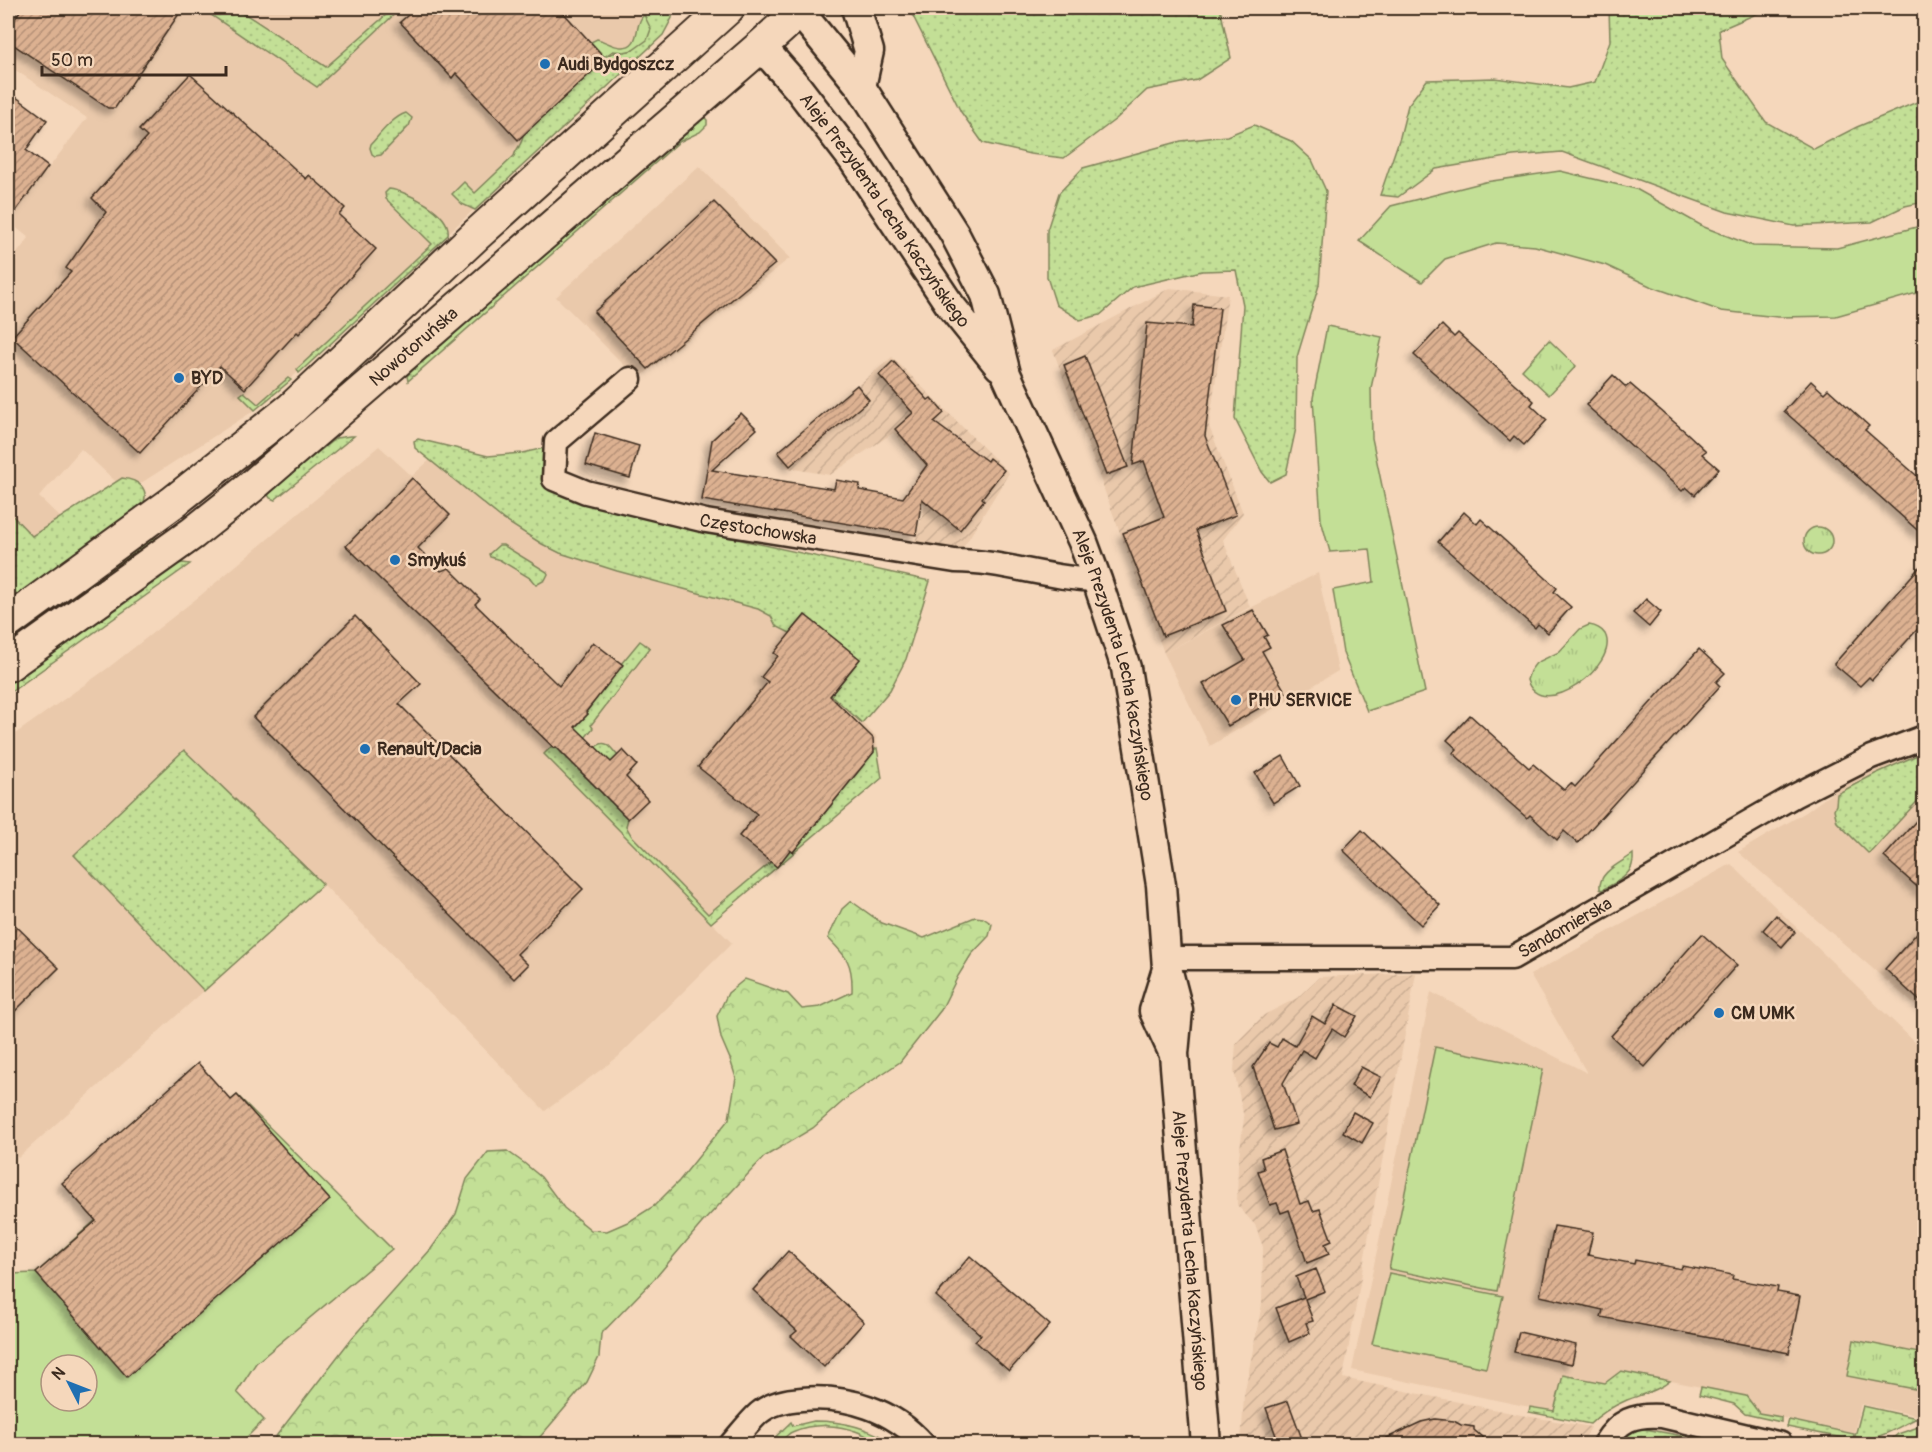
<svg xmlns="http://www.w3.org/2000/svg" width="1932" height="1452" viewBox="0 0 1932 1452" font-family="Pangolin,sans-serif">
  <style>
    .built { fill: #eac9ab }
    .industrial { fill: url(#industrial-furrows) }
    .grass { fill: url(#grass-dots); stroke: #7f845a; stroke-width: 1.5 }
    .forest { fill: url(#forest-crowns); stroke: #7f845a; stroke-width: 1.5 }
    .park { fill: url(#park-tufts); stroke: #7f845a; stroke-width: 1.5 }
    .garden { fill: #c3df96; stroke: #7f845a; stroke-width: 1.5; fill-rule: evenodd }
    .building { fill: url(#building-hatch); stroke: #3b2a1e; stroke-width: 1.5; filter: url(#shadow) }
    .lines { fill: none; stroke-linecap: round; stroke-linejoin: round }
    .minor-casing { stroke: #3b2a1e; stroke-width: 27 }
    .tertiary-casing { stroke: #3b2a1e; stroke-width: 33 }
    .secondary-casing { stroke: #3b2a1e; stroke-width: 36 }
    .minor { stroke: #f5d7bb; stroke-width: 22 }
    .tertiary { stroke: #f5d7bb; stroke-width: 28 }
    .secondary { stroke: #f5d7bb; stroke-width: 32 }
    .poi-dot { fill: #1f6fb2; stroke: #f5d7bb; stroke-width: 2 }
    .labels { text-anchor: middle; stroke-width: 5; stroke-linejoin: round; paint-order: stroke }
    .poi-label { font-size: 18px; font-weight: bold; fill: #3b2a1e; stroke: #f5d7bb; text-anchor: start }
    .street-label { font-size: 18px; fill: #3b2a1e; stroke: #f5d7bb }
  </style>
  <defs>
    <pattern id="industrial-furrows" width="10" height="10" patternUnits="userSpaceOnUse" patternTransform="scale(1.5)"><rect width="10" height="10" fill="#eac9ab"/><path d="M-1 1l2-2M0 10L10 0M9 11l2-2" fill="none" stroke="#caad93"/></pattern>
    <pattern id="grass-dots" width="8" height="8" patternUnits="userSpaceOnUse" patternTransform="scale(1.5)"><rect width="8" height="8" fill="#c3df96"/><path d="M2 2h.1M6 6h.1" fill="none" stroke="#a8c081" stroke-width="1.8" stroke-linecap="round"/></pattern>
    <pattern id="forest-crowns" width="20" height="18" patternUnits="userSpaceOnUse" patternTransform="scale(1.5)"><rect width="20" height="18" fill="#c3df96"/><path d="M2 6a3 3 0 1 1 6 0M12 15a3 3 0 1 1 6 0" fill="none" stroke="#a8c081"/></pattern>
    <pattern id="park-tufts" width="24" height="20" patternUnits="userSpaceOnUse" patternTransform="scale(1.5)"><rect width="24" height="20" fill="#c3df96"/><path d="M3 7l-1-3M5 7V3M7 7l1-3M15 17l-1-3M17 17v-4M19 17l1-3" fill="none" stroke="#a8c081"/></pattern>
    <pattern id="building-hatch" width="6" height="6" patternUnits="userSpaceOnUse" patternTransform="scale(1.5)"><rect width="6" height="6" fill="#dcb191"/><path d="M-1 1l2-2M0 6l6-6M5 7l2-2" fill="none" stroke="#b49076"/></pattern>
    <filter id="shadow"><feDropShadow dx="-5.5" dy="5.5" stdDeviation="3" flood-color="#0004"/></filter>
  </defs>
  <rect width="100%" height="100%" fill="#f5d7bb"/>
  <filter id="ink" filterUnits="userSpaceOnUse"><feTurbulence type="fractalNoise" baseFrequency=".0167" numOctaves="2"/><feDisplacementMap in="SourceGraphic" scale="12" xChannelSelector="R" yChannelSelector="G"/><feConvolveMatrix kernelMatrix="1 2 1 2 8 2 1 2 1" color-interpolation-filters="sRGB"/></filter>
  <g filter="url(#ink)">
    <g class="built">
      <path d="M 8,8 L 673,8 L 672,18 L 663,35 L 272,396 L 255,410 L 127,492 L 81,449 L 39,497 L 62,519 L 8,562 L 8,271 L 17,260 L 14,257 L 29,238 L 8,221 L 87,118 L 8,65 Z"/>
      <path d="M 699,166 L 790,258 L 638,379 L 556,297 Z"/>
      <path d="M 379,446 L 412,476 L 433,457 L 791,566 L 867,660 L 834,697 L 876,736 L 882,778 L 712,923 L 732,943 L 618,1057 L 545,1111 L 323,884 L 18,1158 L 8,1147 L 8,739 L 108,668 L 201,595 Z"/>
      <path d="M 1318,573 L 1338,671 L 1210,746 L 1164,653 Z"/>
      <path d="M 1924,749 L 1924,1013 L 1738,852 L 1806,812 L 1843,785 Z"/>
      <path d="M 1731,864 L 1924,1051 L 1924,1159 L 1923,1166 L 1924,1167 L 1924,1391 L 1920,1416 L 1861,1404 L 1854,1433 L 1759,1413 L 1746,1396 L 1621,1371 L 1605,1383 L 1554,1412 L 1352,1370 L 1431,992 L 1587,1073 L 1530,975 Z"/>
    </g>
    <g class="industrial">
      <path d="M 1170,288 L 1228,295 L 1209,426 L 1243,513 L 1223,540 L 1250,607 L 1164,653 L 1053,350 Z"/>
      <path d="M 892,357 L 1009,473 L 955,561 L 912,554 L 925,504 L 908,491 L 926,466 L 893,433 L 830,475 L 788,468 L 776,454 Z"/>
      <path d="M 1416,973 L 1343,1378 L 1526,1416 L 1591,1427 L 1582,1444 L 1241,1444 L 1244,1395 L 1262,1304 L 1263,1247 L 1255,1225 L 1237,1205 L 1238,1164 L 1244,1118 L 1234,1071 L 1236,1043 L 1264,1015 L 1297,998 L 1319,977 Z"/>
    </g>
    <g class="grass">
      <path d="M 201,8 L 236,8 L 326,67 L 394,8 L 401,8 L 317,87 Z"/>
      <path d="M 650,8 L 673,8 L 672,18 L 663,35 L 475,210 L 462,204 L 452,194 L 464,182 L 475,193 L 514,156 C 516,148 523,144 523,135 L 606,59 L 604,57 C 614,50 622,53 633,50 L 646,18 L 644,15 Z"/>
      <path d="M 909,8 L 1220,8 L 1231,58 L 1197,80 L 1147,90 L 1116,119 L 1064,158 L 1030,154 L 983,143 L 961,112 Z"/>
      <path d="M 1609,8 L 1770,8 L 1719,30 L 1722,59 L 1766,122 L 1814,149 L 1857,127 L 1917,102 L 1924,104 L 1924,202 L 1905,206 L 1872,222 L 1794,226 L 1727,212 L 1562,152 L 1513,156 L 1436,169 L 1398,197 L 1380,195 L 1400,137 L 1408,105 L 1427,80 L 1495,78 L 1568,88 L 1595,82 L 1610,41 Z"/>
      <path d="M 406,113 L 412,118 L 409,126 L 381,155 L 375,156 L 372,154 L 370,148 L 371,144 C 380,134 393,117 406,113 Z"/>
      <path d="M 703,116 L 707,120 L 707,125 L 700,132 L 679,142 L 408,381 L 407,376 L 412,371 Z"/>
      <path d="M 1254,125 L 1291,141 L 1312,160 L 1326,191 L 1319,285 L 1297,357 L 1296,428 L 1286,474 L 1270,482 L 1262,472 L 1235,419 L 1243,305 L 1236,270 L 1202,271 L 1133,287 L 1100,315 L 1080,320 L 1056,305 L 1047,277 L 1047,230 L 1059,193 L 1083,168 L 1181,141 L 1227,136 Z"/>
      <path d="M 389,189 C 407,191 452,213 448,235 L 299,373 L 297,369 L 432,244 L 386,199 L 385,193 Z"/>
      <path d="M 288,378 L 291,380 L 255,410 L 240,395 L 244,392 L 258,404 Z"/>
      <path d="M 350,436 L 354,436 L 277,498 L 275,500 L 270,498 L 267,493 L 336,438 Z"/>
      <path d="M 418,439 L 488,456 L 522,453 L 549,447 L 570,495 L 695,530 L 930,581 L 906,659 L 890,690 L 862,723 L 831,695 L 860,659 L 805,615 L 790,633 L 776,626 L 771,616 L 758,609 L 617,571 L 560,553 L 542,544 L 504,520 L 415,448 L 414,441 Z"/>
      <path d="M 122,478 C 139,480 151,489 142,507 L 8,603 L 8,511 L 32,536 Z"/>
      <path d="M 154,535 L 158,539 L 8,650 L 8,638 L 141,543 Z"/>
      <path d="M 499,545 L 503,545 L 547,572 L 548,574 L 545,580 L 536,585 L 530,578 L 500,560 L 490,557 L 489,554 Z"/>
      <path d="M 183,563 L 190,564 L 8,694 L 8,682 L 163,571 L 173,565 Z"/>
      <path d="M 640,641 L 650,648 L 591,725 L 593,728 L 580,744 L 581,762 C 586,757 598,740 606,744 C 610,745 615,753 618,756 L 611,762 L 581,772 L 628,819 L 626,826 L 631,835 L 708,914 L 771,862 L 777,867 L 790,850 L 793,852 L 866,762 L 874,752 L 874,750 L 877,748 L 882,778 L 711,923 L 544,754 L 552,746 L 555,748 L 588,714 L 586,712 L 622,665 L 621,664 Z"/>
      <path d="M 184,750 L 323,884 L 204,991 L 74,855 Z"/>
      <path d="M 1924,752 L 1924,794 L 1869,854 L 1837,822 L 1834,809 L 1836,805 L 1837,794 L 1875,774 Z"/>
      <path d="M 1633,854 C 1635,875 1618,881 1602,890 L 1600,889 C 1598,872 1621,863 1633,854 Z"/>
      <path d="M 1621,1371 L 1670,1381 C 1658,1391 1642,1394 1627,1400 C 1613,1406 1601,1413 1590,1424 L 1529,1412 L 1530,1407 L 1554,1411 L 1563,1375 L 1605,1383 Z"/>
      <path d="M 1701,1387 L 1746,1396 L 1759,1413 L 1781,1417 L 1781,1422 L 1745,1414 L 1734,1404 L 1699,1395 Z"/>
      <path d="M 1863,1406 L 1917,1418 C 1896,1428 1878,1441 1854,1440 Z"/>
      <path d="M 1789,1420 L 1854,1434 L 1853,1440 L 1787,1427 Z"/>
      <path d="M 814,1421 C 843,1421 869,1427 893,1444 C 880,1445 870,1437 858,1432 C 838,1424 813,1423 792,1432 C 787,1434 783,1440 779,1444 L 768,1444 L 791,1422 L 793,1426 Z"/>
      <path d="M 1924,1425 L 1924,1444 L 1886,1444 L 1898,1434 Z"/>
      <path d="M 1640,1428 L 1726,1444 L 1612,1444 L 1632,1429 Z"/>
    </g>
    <path class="forest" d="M 851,901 L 882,923 L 924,938 L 975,917 L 983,918 L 992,924 L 989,936 L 971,955 L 958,976 L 941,1010 L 900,1062 L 849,1096 L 813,1128 L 764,1157 L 702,1223 L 657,1276 L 601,1334 L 599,1357 L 587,1382 L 534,1444 L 270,1444 L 352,1338 L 431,1249 L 456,1214 L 467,1179 L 488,1152 L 507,1151 L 524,1163 L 541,1177 L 564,1208 L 591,1230 L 607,1231 L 630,1221 L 654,1206 L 679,1181 L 729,1119 L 736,1078 L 730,1059 L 721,1038 L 717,1016 L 728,993 L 745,979 L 788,994 L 802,1009 L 820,1007 L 852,992 C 853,963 847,957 828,938 L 842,909 Z"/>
    <g class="park">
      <path d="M 1549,340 L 1576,366 L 1549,395 L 1522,370 Z"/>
      <circle cx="1818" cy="541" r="14"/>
      <path d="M 1589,625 C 1596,626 1601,628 1605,634 C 1621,665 1541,724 1527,680 L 1530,671 L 1536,663 L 1559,652 L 1580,629 Z"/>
      <path d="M 1854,1340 L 1924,1354 L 1924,1365 L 1920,1390 L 1847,1376 Z"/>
    </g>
    <g class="garden">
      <path d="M 644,15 L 651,29 L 647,40 L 633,50 L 624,52 L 613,51 L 604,57 L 591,42 L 597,39 C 605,41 613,47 621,47 C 642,48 633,24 644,15 Z"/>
      <path d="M 1560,171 L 1636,189 L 1704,227 L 1753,246 L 1837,248 L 1924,225 L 1924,291 L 1836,316 L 1778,317 L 1721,311 L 1650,286 L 1605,265 L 1535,246 L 1496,243 L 1445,259 L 1422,282 L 1359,241 L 1391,206 L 1485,182 Z"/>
      <path d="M 1327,326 L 1382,337 L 1371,388 L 1372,438 L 1425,692 L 1367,711 L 1343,653 L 1333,590 L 1374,582 L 1370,549 L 1330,552 L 1321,520 L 1313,398 Z"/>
      <path d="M 1435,1047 L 1543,1069 L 1497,1291 L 1389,1269 Z"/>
      <path d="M 237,1095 L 392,1249 L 256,1363 L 237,1392 L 264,1420 L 240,1444 L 8,1444 L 8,1276 L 10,1274 L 36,1273 ZM 51,1365 L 87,1365 L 87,1401 L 51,1401 Z"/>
      <path d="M 1389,1273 L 1503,1296 L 1486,1368 L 1372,1344 Z"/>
    </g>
    <g class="building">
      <path d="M 22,8 L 183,8 L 115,108 L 108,108 L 8,41 L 8,29 Z"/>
      <path d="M 416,8 L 559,8 L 606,59 L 518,140 L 456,73 L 452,78 L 400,22 Z"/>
      <path d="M 190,74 L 306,179 L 309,175 L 324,188 L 345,208 L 339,215 L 376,249 L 299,334 L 297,332 L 245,389 L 220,366 L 140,453 L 12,337 L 71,272 L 66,268 L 106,212 L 92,198 L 147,137 L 139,130 Z"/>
      <path d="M 8,91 L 47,120 L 26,150 L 48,167 L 8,222 Z"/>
      <path d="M 714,202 L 775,264 L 648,369 L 594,312 Z"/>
      <path d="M 1194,305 L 1220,308 L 1205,436 L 1236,515 L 1196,530 L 1226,611 L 1163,636 L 1123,533 L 1164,517 L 1144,461 L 1133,465 L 1147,323 L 1192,327 Z"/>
      <path d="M 1442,325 L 1454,337 L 1458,333 L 1534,401 L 1531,405 L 1547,420 L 1524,445 L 1514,436 L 1510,441 L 1414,355 Z"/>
      <path d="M 1085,356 L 1128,467 L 1106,475 L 1064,365 Z"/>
      <path d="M 893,361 L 928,400 L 931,398 L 944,413 L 934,422 L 987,461 L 989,458 L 1004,470 L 982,498 L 984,500 L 960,530 L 922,499 L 916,535 L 702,500 L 712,440 L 741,413 L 757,429 L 712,470 L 834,489 L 836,480 L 860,484 L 859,490 L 903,498 L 927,465 L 895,429 L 913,413 L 879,375 Z"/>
      <path d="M 1613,375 L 1626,387 L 1630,384 L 1688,434 L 1706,451 L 1702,454 L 1719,469 L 1695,495 L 1686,487 L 1682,491 L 1586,405 Z"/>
      <path d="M 1811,381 L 1824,393 L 1828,389 L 1869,426 L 1865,430 L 1924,482 L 1924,536 L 1784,411 Z"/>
      <path d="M 857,385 L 869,400 L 790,466 L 778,452 Z"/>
      <path d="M 595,433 L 639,446 L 630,478 L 586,465 Z"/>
      <path d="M 412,478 L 450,515 L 418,548 L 441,571 L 449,568 L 480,599 L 475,604 L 559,686 L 593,642 L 623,665 L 586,712 L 588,714 L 575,727 L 611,762 L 623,750 L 637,765 L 626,777 L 648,800 L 628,819 L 556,747 L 554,748 L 346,546 Z"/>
      <path d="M 1464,512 L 1477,524 L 1481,519 L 1557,588 L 1554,592 L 1571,607 L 1548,633 L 1538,624 L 1535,628 L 1438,542 Z"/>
      <path d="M 1924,562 L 1924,622 L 1872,680 L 1869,677 L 1860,686 L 1834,664 Z"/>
      <path d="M 1646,599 L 1661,612 L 1649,627 L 1633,613 Z"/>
      <path d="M 1253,610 L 1268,635 L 1264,637 L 1270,647 L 1262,651 L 1286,693 L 1228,726 L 1203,684 L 1245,660 L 1223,625 Z"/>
      <path d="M 805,615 L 860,659 L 830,696 L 873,738 L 874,752 L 793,852 L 790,850 L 777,867 L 739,836 L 757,814 L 698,767 L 768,682 L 761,677 L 778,656 L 774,653 Z"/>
      <path d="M 355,616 L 421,684 L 399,704 L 583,889 L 517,954 L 528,965 L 514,979 L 253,717 Z"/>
      <path d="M 1699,649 L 1725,673 L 1716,682 L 1720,686 L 1578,843 L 1564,831 L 1557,840 L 1530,815 L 1527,818 L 1453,753 L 1457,749 L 1447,740 L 1470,715 L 1529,768 L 1533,764 L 1564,790 L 1571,783 L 1575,787 Z"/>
      <path d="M 1283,756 L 1300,786 L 1273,803 L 1255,773 Z"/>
      <path d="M 1924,812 L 1924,893 L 1884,857 Z"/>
      <path d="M 1362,830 L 1440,905 L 1421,925 L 1343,850 Z"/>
      <path d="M 1776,915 L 1795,932 L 1782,947 L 1763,930 Z"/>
      <path d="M 8,918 L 59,968 L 8,1018 Z"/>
      <path d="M 1924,925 L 1924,1005 L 1885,969 Z"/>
      <path d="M 1702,934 L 1737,965 L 1645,1067 L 1611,1036 Z"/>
      <path d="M 1336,1005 L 1357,1016 L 1344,1037 L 1332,1029 L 1315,1058 L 1302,1050 L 1283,1083 L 1297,1124 L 1274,1130 L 1253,1067 L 1269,1043 L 1277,1047 L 1282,1038 L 1295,1046 L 1312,1016 L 1325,1024 Z"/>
      <path d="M 198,1063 L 231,1100 L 237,1095 L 330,1200 L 127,1377 L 36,1273 L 96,1221 L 62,1183 Z"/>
      <path d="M 1361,1067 L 1381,1077 L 1370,1097 L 1351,1086 Z"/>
      <path d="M 1353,1112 L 1373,1123 L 1362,1143 L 1343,1132 Z"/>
      <path d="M 1282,1150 L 1300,1204 L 1309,1201 L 1313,1211 L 1320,1209 L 1332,1241 L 1325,1244 L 1329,1254 L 1307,1263 L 1289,1210 L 1281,1213 L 1277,1203 L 1270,1205 L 1258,1171 L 1264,1169 L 1261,1158 Z"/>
      <path d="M 1554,1226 L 1593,1232 L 1588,1255 L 1634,1264 L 1635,1260 L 1681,1269 L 1682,1266 L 1733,1275 L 1732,1279 L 1778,1287 L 1777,1292 L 1800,1296 L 1789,1353 L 1601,1317 L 1603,1310 L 1540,1296 Z"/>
      <path d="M 788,1251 L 864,1322 L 824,1367 L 791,1336 L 797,1331 L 753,1290 Z"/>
      <path d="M 970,1256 L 1050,1325 L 1009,1371 L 975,1341 L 981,1335 L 936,1296 Z"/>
      <path d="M 1316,1269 L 1325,1291 L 1305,1299 L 1313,1321 L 1306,1323 L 1310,1333 L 1289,1342 L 1276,1308 L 1304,1297 L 1296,1277 Z"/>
      <path d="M 1519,1332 L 1576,1345 L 1572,1364 L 1514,1352 Z"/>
      <path d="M 1288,1401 L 1304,1444 L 1279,1444 L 1266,1408 Z"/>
      <path d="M 1435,1419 L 1454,1421 L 1461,1425 L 1474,1427 L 1474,1430 L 1490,1444 L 1374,1444 L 1421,1422 Z"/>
    </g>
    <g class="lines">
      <defs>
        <g id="minor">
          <path id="s1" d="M 630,379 L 556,442 L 554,479 L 586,492 L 706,521 L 955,561 C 1003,561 1049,579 1097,580"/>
          <path id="s2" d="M 1167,958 L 1512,958 L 1794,796 L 1871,757 L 1924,737"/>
          <path d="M 731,1444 C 740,1434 749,1422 759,1413 C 771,1403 787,1400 802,1399 C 847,1395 894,1410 923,1444"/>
          <path d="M 1604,1444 C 1619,1420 1634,1414 1662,1416 L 1781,1444"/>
        </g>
        <g id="tertiary">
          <path d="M 856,8 L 869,51 L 861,87"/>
          <path id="s3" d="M 799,11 L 861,87 L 954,233 L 986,295 L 1006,374 L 1083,542 L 1097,580 L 1126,668 L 1135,723 L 1161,885 L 1167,968 L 1178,1010 L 1174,1054 L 1206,1444"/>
          <path id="s4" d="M 761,46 L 798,88 L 854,161 L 950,305 L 999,366"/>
          <path d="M 1167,969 L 1154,1011 L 1173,1052"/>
        </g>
        <g id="secondary">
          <path d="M 8,622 L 172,503 L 292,408 L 475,236 L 728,8"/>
          <path id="s5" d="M 8,665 L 193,533 L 251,487 L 761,46 L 803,8"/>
        </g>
      </defs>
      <use href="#minor" class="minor-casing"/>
      <use href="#tertiary" class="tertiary-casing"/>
      <use href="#secondary" class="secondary-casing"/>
      <use href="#minor" class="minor"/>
      <use href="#tertiary" class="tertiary"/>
      <use href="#secondary" class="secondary"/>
    </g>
  </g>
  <g class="poi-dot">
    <circle cx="545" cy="64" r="6"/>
    <circle cx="179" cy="378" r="6"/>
    <circle cx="395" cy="560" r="6"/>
    <circle cx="1236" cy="700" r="6"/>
    <circle cx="365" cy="749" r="6"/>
    <circle cx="1719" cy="1013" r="6"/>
  </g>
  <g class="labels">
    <g class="poi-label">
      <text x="557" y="70">Audi Bydgoszcz</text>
      <text x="191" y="384">BYD</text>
      <text x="407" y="566">Smykuś</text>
      <text x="1248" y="706">PHU SERVICE</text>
      <text x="377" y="755">Renault/Dacia</text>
      <text x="1731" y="1019">CM UMK</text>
    </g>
    <g class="street-label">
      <text dy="6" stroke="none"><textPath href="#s4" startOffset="206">Aleje Prezydenta Lecha Kaczyńskiego</textPath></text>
      <text dy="6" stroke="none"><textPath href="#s5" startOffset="516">Nowotoruńska</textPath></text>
      <text dy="6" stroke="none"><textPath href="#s1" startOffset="345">Częstochowska</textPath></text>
      <text dy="6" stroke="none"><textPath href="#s3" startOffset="734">Aleje Prezydenta Lecha Kaczyńskiego</textPath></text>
      <text dy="6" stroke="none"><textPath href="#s2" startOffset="406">Sandomierska</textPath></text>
      <text dy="6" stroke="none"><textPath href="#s3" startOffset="1328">Aleje Prezydenta Lecha Kaczyńskiego</textPath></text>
    </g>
  </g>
  <rect width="1932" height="1452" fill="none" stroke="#f5d7bb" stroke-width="30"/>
  <rect x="15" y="15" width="1902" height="1422" fill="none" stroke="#3b2a1e" stroke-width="2" filter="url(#ink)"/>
  <g transform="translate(69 1383) rotate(312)"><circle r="28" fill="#f5d7bb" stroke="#ab927c" stroke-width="1.5"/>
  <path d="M0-4.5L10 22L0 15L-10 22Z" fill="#1f6fb2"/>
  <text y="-9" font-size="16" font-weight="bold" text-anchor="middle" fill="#3b2a1e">N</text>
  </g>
  <path d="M42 66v9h184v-9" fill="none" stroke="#3b2a1e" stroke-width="3"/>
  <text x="51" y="66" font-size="18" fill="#3b2a1e" stroke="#f5d7bb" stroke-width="4.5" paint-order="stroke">50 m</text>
</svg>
